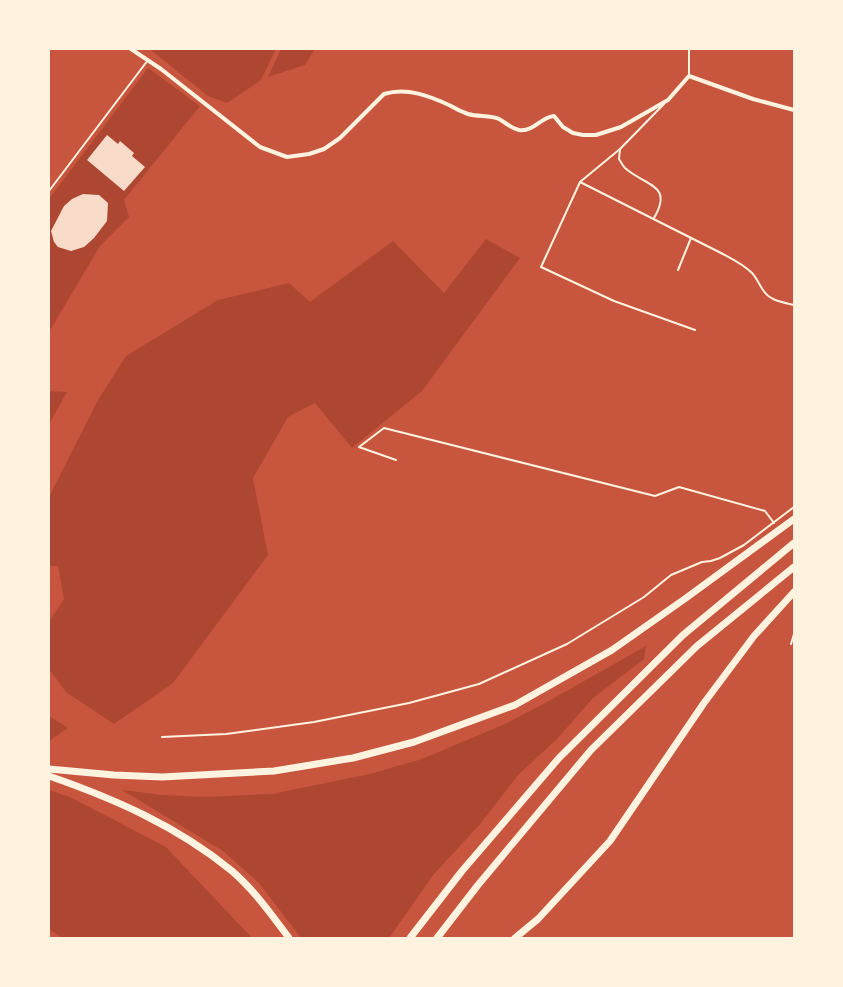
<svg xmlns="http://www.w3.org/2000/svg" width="843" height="987" viewBox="0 0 843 987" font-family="'Source Serif 4',serif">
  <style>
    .green { fill: #ae4732 }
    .building { fill: #f7dbc8 }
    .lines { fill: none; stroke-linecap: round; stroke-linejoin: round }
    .service { stroke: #fff3e0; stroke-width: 2 }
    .minor { stroke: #fff3e0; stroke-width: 4 }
    .motorway { stroke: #fff3e0; stroke-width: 7 }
  </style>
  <rect width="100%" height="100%" fill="#c8553d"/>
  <g class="green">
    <path d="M 152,49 L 276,49 L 261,80 L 227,103 L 208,96 L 151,50 Z"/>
    <path d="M 281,49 L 315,49 L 305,65 L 268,77 Z"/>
    <path d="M 148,68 L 200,106 L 124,200 L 129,217 L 100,246 L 49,332 L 49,199 Z"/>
    <path d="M 486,239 L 520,258 L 422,391 L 352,448 L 315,403 L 288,417 L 253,478 L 268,555 L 173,683 L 114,724 L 66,692 L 49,669 L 49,622 L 64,599 L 58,566 L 49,566 L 49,497 L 98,400 L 126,356 L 218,300 L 289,283 L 310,302 L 393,241 L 444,293 Z"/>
    <path d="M 49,391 L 67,392 L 49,424 Z"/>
    <path d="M 646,646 L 644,659 L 593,698 L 556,740 L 518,775 L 481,823 L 434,874 L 389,938 L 301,938 L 259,883 L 223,851 L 122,790 L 162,795 L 206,797 L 272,794 L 370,774 L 422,759 L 505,724 L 547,702 Z"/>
    <path d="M 49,716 L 68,728 L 49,741 Z"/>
    <path d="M 49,790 L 70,797 L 166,847 L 252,938 L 62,938 L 49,929 Z"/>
  </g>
  <g class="building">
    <path d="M 107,135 L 118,144 L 120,141 L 134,153 L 132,156 L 145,167 L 124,191 L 87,160 Z"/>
    <path d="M 83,194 L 99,195 L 108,203 L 107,221 L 94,238 L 84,247 L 71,251 L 58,247 L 54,242 L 51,231 L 64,206 L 72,199 Z"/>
  </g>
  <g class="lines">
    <g class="service">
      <path d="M 689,76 L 689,49"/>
      <path d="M 664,104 L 620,149 L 580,182 L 541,267 L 614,301 L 695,330"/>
      <path d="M 620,149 L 619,159 C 621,162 623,166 625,168 C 645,186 674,184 654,218"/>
      <path d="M 580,182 L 721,253 C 732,259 743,264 752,273 C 756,277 759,284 763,290 C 770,301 782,302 794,305"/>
      <path d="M 49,191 L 148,60"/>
      <path d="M 678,270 L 691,238"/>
      <path d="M 396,460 L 359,447 L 384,428 L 655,496 L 679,487 L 765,511 L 774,523"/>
      <path d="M 791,644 L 794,634"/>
      <path d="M 162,737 L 226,734 L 314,722 L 409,703 L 479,684 L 567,644 L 644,597 L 671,575 L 702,562 L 711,561 L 720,558 L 744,545 L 794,507"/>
    </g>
    <path class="minor" d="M 131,49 L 161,69 L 260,147 L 287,157 L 309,154 L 324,149 L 340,138 L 384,94 C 407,87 430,96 451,106 C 456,109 462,112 468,114 C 478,117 490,115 499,119 C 506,123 511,128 519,130 C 534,132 541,117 554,116 L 563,127 L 573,133 L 583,135 L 596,135 L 621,127 L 668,100 L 689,76 L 753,99 L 794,110"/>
    <g class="motorway">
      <path d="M 49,769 L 114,775 L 162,777 L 274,771 L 353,758 L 414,742 L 515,705 L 612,650 L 686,598 L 794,519"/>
      <path d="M 49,776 C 115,799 177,826 232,871 C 254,890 272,915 289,938"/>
      <path d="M 410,938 L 462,871 L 559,758 L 683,635 L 794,543"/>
      <path d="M 437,938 L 478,885 L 591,750 L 697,646 L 794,567"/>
      <path d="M 515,938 L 538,919 L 610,841 L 704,703 L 754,636 L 794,592"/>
    </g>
  </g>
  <rect width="843" height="987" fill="none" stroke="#fff3e0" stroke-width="100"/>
</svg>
